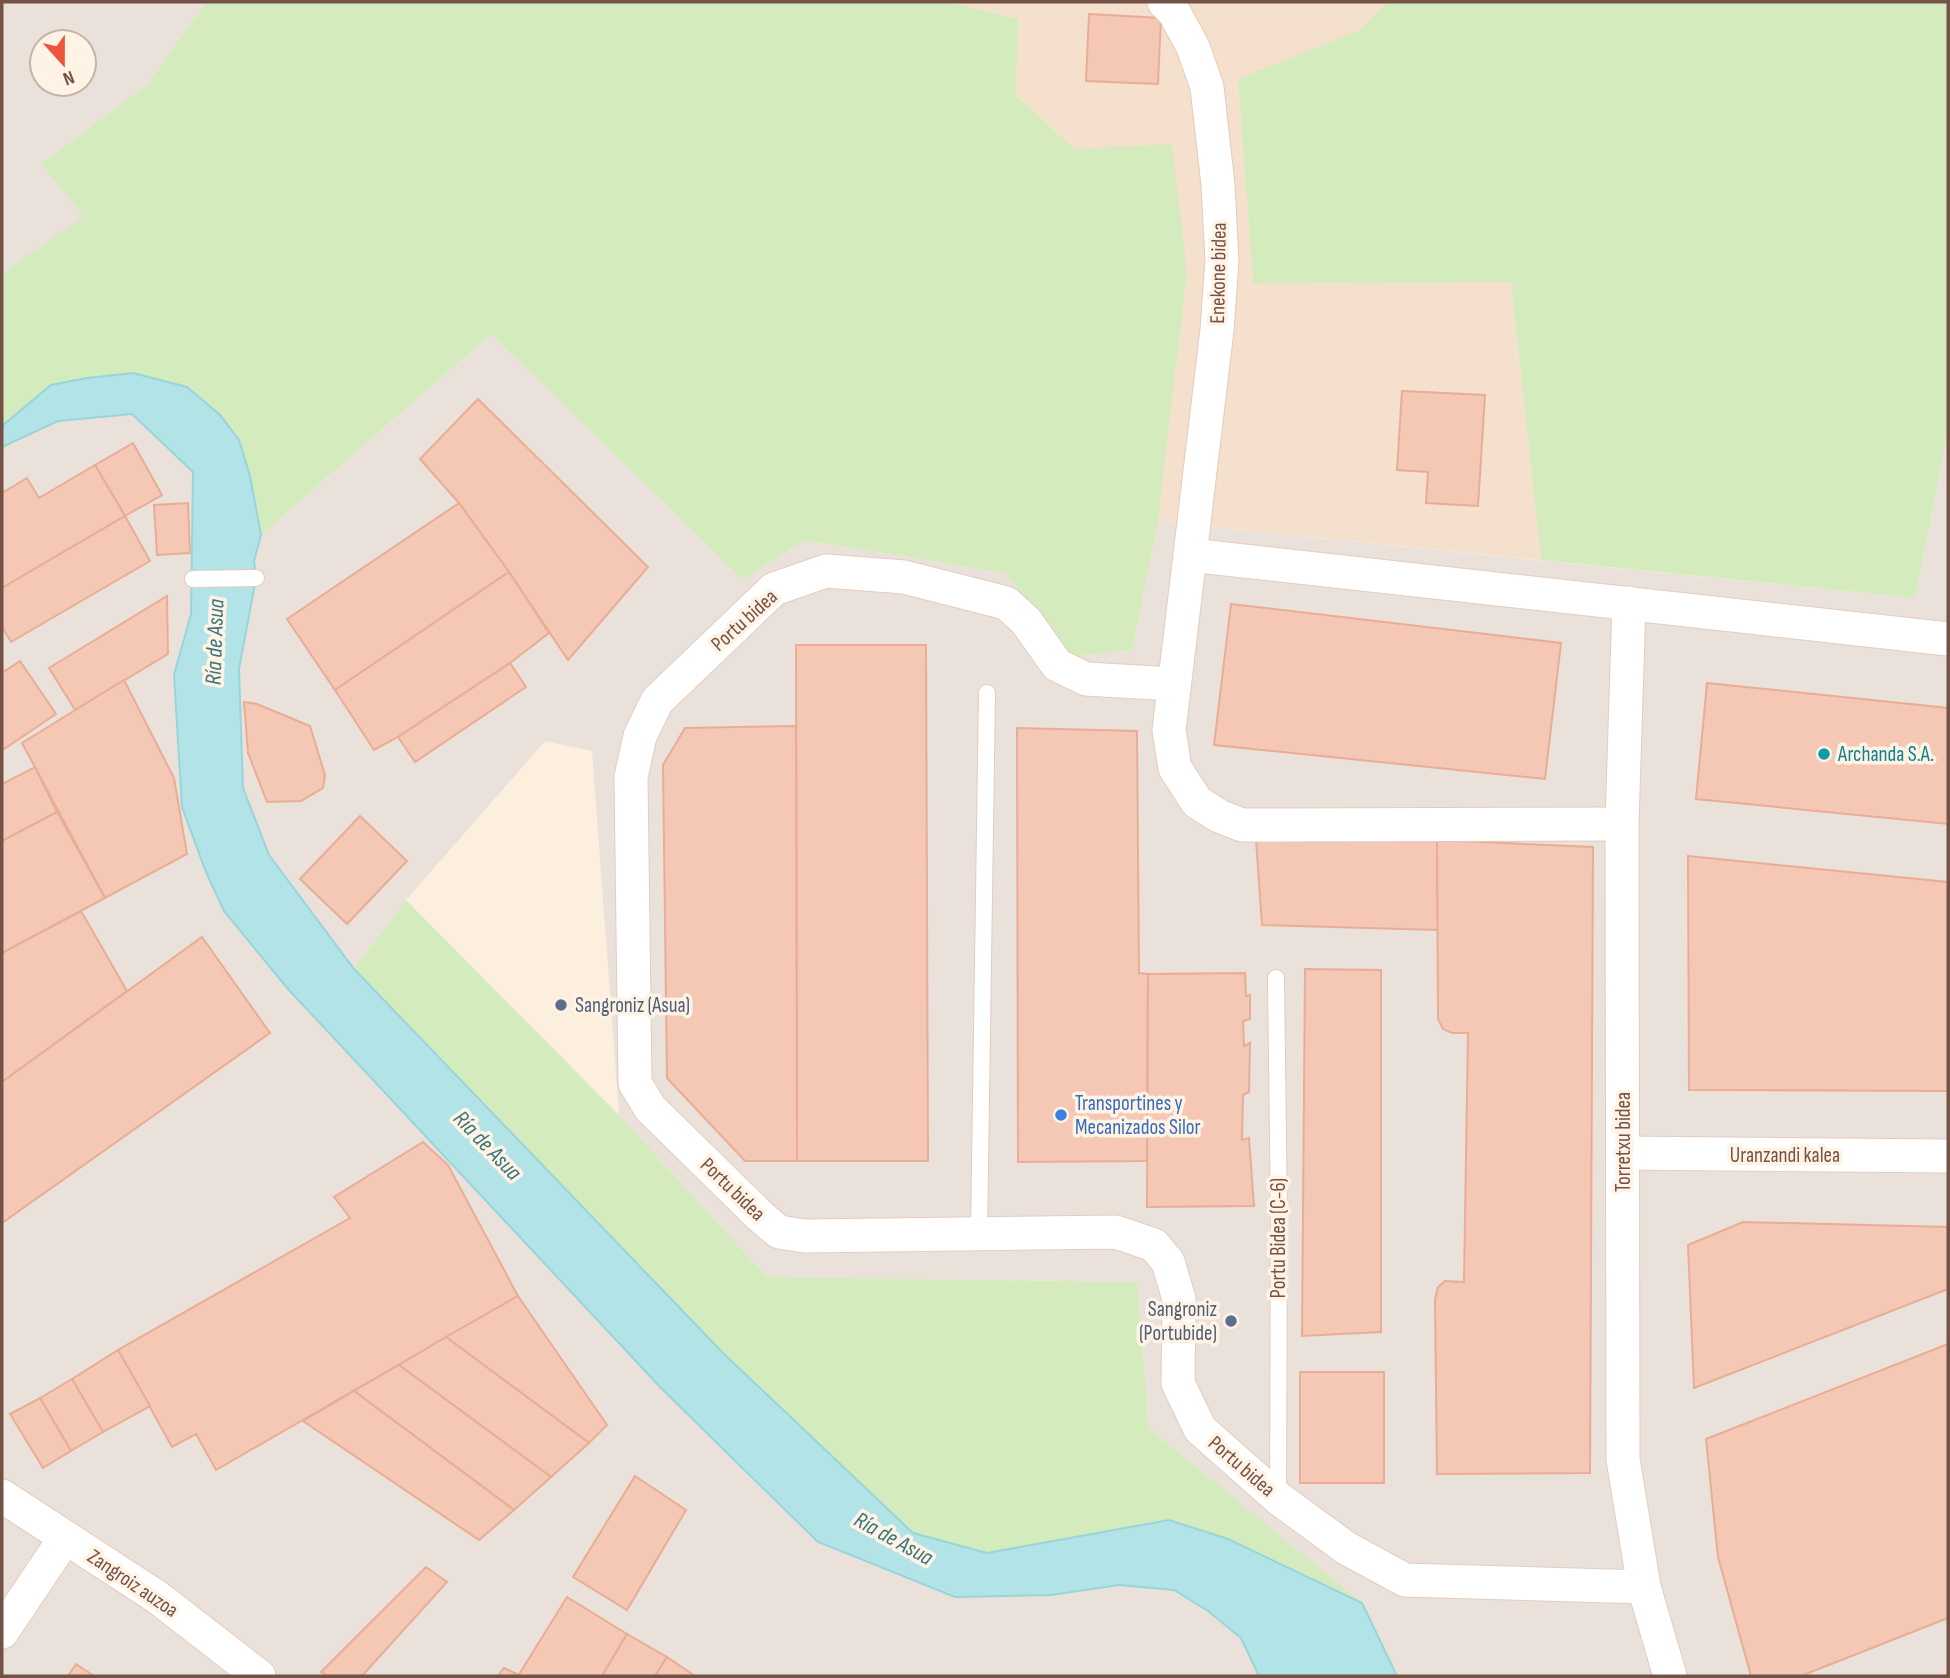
<svg xmlns="http://www.w3.org/2000/svg" width="1950" height="1678" viewBox="0 0 1950 1678" font-family="'Sofia Sans Condensed',sans-serif">
  <style>
    .residential { fill: #f5dfcd }
    .industrial { fill: #ebe1db; fill-rule: evenodd }
    .green { fill: #d3ebbd }
    .water { fill: #b2e4e7; stroke: #98d5da; stroke-width: 2 }
    .building { fill: #f4c8b5; stroke: #e8ad94; stroke-width: 2 }
    .lines { fill: none; stroke-linecap: round; stroke-linejoin: round }
    .lane-casing { stroke: #e4ccbd; stroke-width: 18 }
    .street-casing { stroke: #e4ccbd; stroke-width: 35 }
    .lane { stroke: #fff; stroke-width: 16 }
    .street { stroke: #fff; stroke-width: 33 }
    .culture-dot { fill: #0f9aa8; stroke: #fff3e6; stroke-width: 2.5 }
    .service-dot { fill: #5c6f8a; stroke: #fff3e6; stroke-width: 2.5 }
    .shop-dot { fill: #3f7fe0; stroke: #fff3e6; stroke-width: 2.5 }
    .labels { text-anchor: middle; stroke-width: 7; stroke-linejoin: round; paint-order: stroke }
    .street-label { font-size: 21px; fill: #745245; stroke: #fff3e6 }
    .culture-label { font-size: 21px; fill: #0d838f; stroke: #fff3e6; text-anchor: start }
    .service-label { font-size: 21px; fill: #4e5e75; stroke: #fff3e6; text-anchor: start }
    .shop-label { font-size: 21px; fill: #366cbe; stroke: #fff3e6; text-anchor: start }
    .water-label { font-size: 23px; font-style: italic; fill: #39767c; stroke: #fff3e6 }
  </style>
  <rect width="100%" height="100%" fill="#fdefde"/>
  <path class="residential" d="M 948,2 L 1388,2 L 1360,30 L 1238,80 L 1253,284 L 1511,282 L 1541,560 L 1158,522 L 1187,273 L 1075,149 L 1016,96 L 1018,19 Z"/>
  <g class="industrial">
    <path d="M 2,2 L 206,2 L 147,85 L 41,164 L 85,216 L 2,273 ZM 42,42 L 84,42 L 84,84 L 42,84 Z"/>
    <path d="M 491,334 L 743,580 L 805,540 L 1005,573 L 1073,657 L 1132,650 L 1158,522 L 1915,598 L 1948,430 L 1948,1676 L 1397,1676 L 1361,1603 L 1149,1428 L 1137,1282 L 767,1277 L 619,1115 L 592,751 L 545,741 L 406,900 L 354,969 L 269,855 L 243,788 L 239,669 L 256,578 L 254,561 L 261,535 Z"/>
    <path d="M 132,414 L 193,472 L 191,614 L 174,675 L 182,807 L 206,872 L 224,911 L 308,1011 L 661,1388 L 818,1542 L 955,1597 L 1051,1595 L 1119,1585 L 1174,1590 L 1208,1611 L 1241,1638 L 1259,1676 L 2,1676 L 2,453 L 13,442 L 58,421 Z"/>
  </g>
  <g class="green">
    <path d="M 206,2 L 948,2 L 1018,19 L 1016,96 L 1075,149 L 1172,144 L 1187,273 L 1158,522 L 1132,650 L 1072,657 L 1005,573 L 805,540 L 743,580 L 491,334 L 261,535 L 250,476 L 133,373 L 87,378 L 52,385 L 13,442 L 2,453 L 2,273 L 84,216 L 41,164 L 147,85 Z"/>
    <path d="M 1388,2 L 1948,2 L 1948,430 L 1915,598 L 1541,560 L 1511,282 L 1253,284 L 1238,79 L 1360,30 Z"/>
    <path d="M 406,900 L 619,1115 L 767,1277 L 1137,1282 L 1149,1428 L 1362,1603 L 1228,1539 L 1169,1520 L 987,1553 L 913,1533 L 724,1354 L 354,969 Z"/>
  </g>
  <path class="water" d="M 133,373 L 187,387 L 220,415 L 239,440 L 250,476 L 261,535 L 254,561 L 256,578 L 239,669 L 243,788 L 269,855 L 354,969 L 724,1354 L 913,1533 L 987,1553 L 1169,1520 L 1228,1539 L 1362,1603 L 1397,1676 L 1259,1676 L 1241,1638 L 1208,1611 L 1174,1590 L 1119,1585 L 1051,1595 L 955,1597 L 818,1542 L 661,1388 L 288,989 L 224,911 L 206,872 L 182,807 L 174,675 L 191,614 L 193,472 L 132,414 L 58,421 L 2,447 L 2,426 L 51,385 L 87,378 Z"/>
  <g class="building">
    <path d="M 1089,14 L 1161,18 L 1158,84 L 1086,81 Z"/>
    <path d="M 1402,391 L 1485,395 L 1478,506 L 1426,503 L 1428,472 L 1397,470 Z"/>
    <path d="M 478,399 L 648,567 L 568,660 L 509,572 L 459,503 L 420,459 Z"/>
    <path d="M 133,443 L 162,495 L 125,516 L 95,465 Z"/>
    <path d="M 95,465 L 125,516 L 2,588 L 2,493 L 27,478 L 39,498 Z"/>
    <path d="M 188,503 L 190,553 L 157,555 L 154,505 Z"/>
    <path d="M 459,503 L 509,572 L 335,690 L 287,619 Z"/>
    <path d="M 125,516 L 150,561 L 11,642 L 2,627 L 2,588 Z"/>
    <path d="M 509,572 L 549,633 L 510,663 L 398,737 L 374,750 L 335,690 Z"/>
    <path d="M 167,596 L 168,654 L 75,710 L 49,668 Z"/>
    <path d="M 1231,604 L 1561,643 L 1545,779 L 1214,745 Z"/>
    <path d="M 796,645 L 926,645 L 928,1161 L 797,1161 Z"/>
    <path d="M 20,661 L 56,714 L 4,749 L 2,746 L 2,673 Z"/>
    <path d="M 510,663 L 526,687 L 415,762 L 398,737 Z"/>
    <path d="M 124,680 L 174,778 L 187,854 L 105,898 L 22,743 Z"/>
    <path d="M 1707,683 L 1948,708 L 1948,824 L 1696,799 Z"/>
    <path d="M 244,702 L 257,704 L 310,726 L 325,775 L 323,788 L 301,801 L 267,802 L 248,753 Z"/>
    <path d="M 796,726 L 797,1161 L 745,1161 L 667,1078 L 663,765 L 685,728 Z"/>
    <path d="M 1017,728 L 1137,731 L 1139,973 L 1148,974 L 1147,1161 L 1018,1162 Z"/>
    <path d="M 35,767 L 57,812 L 2,841 L 2,784 Z"/>
    <path d="M 57,812 L 105,898 L 2,953 L 2,841 Z"/>
    <path d="M 360,816 L 407,861 L 347,924 L 300,879 Z"/>
    <path d="M 1256,840 L 1437,840 L 1438,930 L 1262,925 Z"/>
    <path d="M 1437,840 L 1593,847 L 1590,1473 L 1437,1474 L 1435,1299 L 1438,1287 L 1445,1281 L 1464,1282 L 1468,1033 L 1452,1033 L 1443,1029 L 1438,1019 Z"/>
    <path d="M 1688,856 L 1948,882 L 1948,1091 L 1689,1090 Z"/>
    <path d="M 81,911 L 127,991 L 2,1082 L 2,953 Z"/>
    <path d="M 202,937 L 270,1033 L 2,1223 L 2,1082 Z"/>
    <path d="M 1305,969 L 1381,970 L 1381,1332 L 1302,1336 Z"/>
    <path d="M 1245,973 L 1246,996 L 1250,995 L 1250,1019 L 1243,1021 L 1244,1046 L 1250,1043 L 1249,1092 L 1243,1095 L 1242,1140 L 1249,1138 L 1254,1206 L 1147,1207 L 1148,974 Z"/>
    <path d="M 423,1142 L 448,1165 L 518,1296 L 216,1470 L 196,1434 L 172,1447 L 118,1350 L 350,1218 L 334,1197 Z"/>
    <path d="M 1743,1222 L 1948,1227 L 1948,1289 L 1694,1388 L 1688,1245 Z"/>
    <path d="M 518,1296 L 607,1425 L 589,1443 L 446,1337 Z"/>
    <path d="M 446,1337 L 589,1443 L 551,1477 L 399,1365 Z"/>
    <path d="M 1948,1344 L 1948,1618 L 1801,1676 L 1751,1676 L 1718,1557 L 1706,1439 Z"/>
    <path d="M 118,1350 L 150,1406 L 103,1432 L 72,1379 Z"/>
    <path d="M 399,1365 L 551,1477 L 514,1510 L 354,1391 Z"/>
    <rect x="1300" y="1372" width="84" height="111"/>
    <path d="M 72,1379 L 103,1432 L 71,1451 L 40,1398 Z"/>
    <path d="M 354,1391 L 514,1510 L 479,1540 L 303,1421 Z"/>
    <path d="M 40,1398 L 71,1451 L 43,1468 L 10,1414 Z"/>
    <path d="M 635,1476 L 686,1510 L 627,1610 L 573,1577 Z"/>
    <path d="M 426,1567 L 447,1582 L 362,1676 L 328,1676 L 321,1672 Z"/>
    <path d="M 567,1597 L 627,1634 L 602,1676 L 518,1676 Z"/>
    <path d="M 627,1634 L 667,1657 L 655,1676 L 602,1676 Z"/>
    <path d="M 667,1657 L 695,1676 L 655,1676 Z"/>
    <path d="M 76,1664 L 94,1676 L 68,1676 Z"/>
    <path d="M 504,1668 L 519,1675 L 498,1676 Z"/>
  </g>
  <g class="lines">
    <defs>
      <g id="lane">
        <path d="M 193,579 L 256,578"/>
        <path d="M 1276,978 L 1279,1219 L 1278,1496"/>
        <path d="M 979,1233 L 987,693"/>
      </g>
      <g id="street">
        <path d="M 1164,2 L 1174,12 L 1193,47 L 1207,87 L 1218,185 L 1222,260 L 1217,330 L 1190,555"/>
        <path d="M 1629,603 L 1622,824 L 1623,1459 L 1644,1587 L 1670,1676"/>
        <path d="M 1173,684 L 1086,679 L 1057,665 L 1026,621 L 1006,603 L 904,577 L 826,571 L 774,589 L 657,701 L 640,736 L 631,777 L 635,1083 L 650,1108 L 760,1216 L 779,1232 L 805,1236 L 1116,1232 L 1154,1245 L 1168,1262 L 1179,1299 L 1178,1383 L 1200,1429 L 1278,1498 L 1346,1548 L 1405,1580 L 1644,1587"/>
        <path d="M 1622,824 L 1242,825 L 1219,816 L 1197,802 L 1175,768 L 1169,730 L 1190,555 L 1948,639"/>
        <path d="M 1623,1153 L 1948,1156"/>
        <path d="M 2,1496 L 157,1597 L 259,1676"/>
        <path d="M 2,1632 L 65,1538"/>
      </g>
    </defs>
    <use href="#lane" class="lane-casing"/>
    <use href="#street" class="street-casing"/>
    <use href="#lane" class="lane"/>
    <use href="#street" class="street"/>
  </g>
  <circle class="culture-dot" cx="1824" cy="754" r="7"/>
  <g class="service-dot">
    <circle cx="561" cy="1005" r="7"/>
    <circle cx="1231" cy="1321" r="7"/>
  </g>
  <circle class="shop-dot" cx="1061" cy="1115" r="7"/>
  <g class="labels">
    <g class="street-label">
      <text transform="translate(1218 273) rotate(-89)" y="7">Enekone bidea</text>
      <text transform="translate(744 620) rotate(-42)" y="7">Portu bidea</text>
      <text transform="translate(1623 1142) rotate(-90)" y="7">Torretxu bidea</text>
      <text x="1785" y="1162">Uranzandi kalea</text>
      <text transform="translate(733 1189) rotate(44)" y="7">Portu bidea</text>
      <text transform="translate(1278 1238) rotate(-90)" y="7">Portu Bidea (C-6)</text>
      <text transform="translate(1242 1466) rotate(41)" y="7">Portu bidea</text>
      <text transform="translate(133 1583) rotate(34)" y="7">Zangroiz auzoa</text>
    </g>
    <g class="culture-label">
      <text x="1838" y="761">Archanda S.A.</text>
    </g>
    <g class="service-label">
      <text x="575" y="1012">Sangroniz (Asua)</text>
      <text x="1217" y="1316" text-anchor="end">Sangroniz<tspan x="1217" dy="24">(Portubide)</tspan></text>
    </g>
    <g class="shop-label">
      <text x="1075" y="1110">Transportines y<tspan x="1075" dy="24">Mecanizados Silor</tspan></text>
    </g>
    <g class="water-label">
      <text transform="translate(214 642) rotate(-88)" y="8">Ría de Asua</text>
      <text transform="translate(488 1145) rotate(46)" y="8">Ría de Asua</text>
      <text transform="translate(894 1538) rotate(29)" y="8">Ría de Asua</text>
    </g>
  </g>
  <rect width="1950" height="1678" fill="none" stroke="#745245" stroke-width="7"/>
  <g transform="translate(63 63) rotate(159)"><circle r="33" fill="#fff3e6" stroke="#c7b3a6" stroke-width="2"/>
  <path d="M0-5L12 26L0 18L-12 26Z" fill="#ef553c"/>
  <text y="-10" font-size="19" font-weight="bold" text-anchor="middle" fill="#745245">N</text>
  </g>
</svg>
